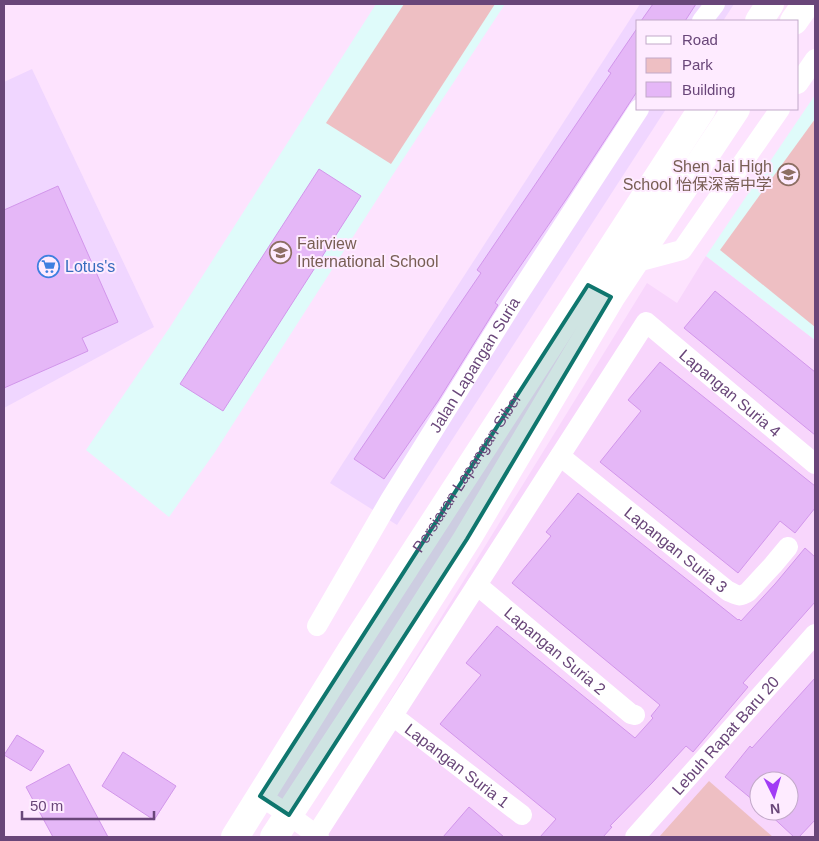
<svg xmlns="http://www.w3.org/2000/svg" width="819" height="841" viewBox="0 0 819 841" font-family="Helvetica,'Noto Sans SC',sans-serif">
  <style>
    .residential { fill: #f8d6fc; fill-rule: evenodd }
    .commercial { fill: #f0d6ff }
    .education { fill: #dffbfa }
    .green { fill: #eebfc3 }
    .building { fill: #e5b7f7; stroke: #d296eb }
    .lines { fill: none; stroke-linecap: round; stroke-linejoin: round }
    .street { stroke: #fff; stroke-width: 20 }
    .secondary { stroke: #fff; stroke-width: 28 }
    .marked { fill: #0f766e; fill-opacity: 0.2; stroke: #0f766e; stroke-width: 4; stroke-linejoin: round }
    .labels { text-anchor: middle; stroke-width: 4; stroke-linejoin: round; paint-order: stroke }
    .education-label { font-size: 16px; fill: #785e54; stroke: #feebff; text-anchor: end }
    .shop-label { font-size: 16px; fill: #366cbe; stroke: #feebff; text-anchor: start }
    .street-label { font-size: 16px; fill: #694679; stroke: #feebff }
  </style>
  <rect width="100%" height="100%" fill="#fde3fe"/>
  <path class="residential" d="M 706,256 L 815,340 L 815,837 L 306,837 L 647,283 L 677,303 ZM 759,781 L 789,781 L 789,811 L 759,811 Z"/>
  <g class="commercial">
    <path d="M 640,4 L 734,4 L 723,21 L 638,21 L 638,109 L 666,109 L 397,525 L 330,483 Z"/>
    <path d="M 32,69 L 154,327 L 4,408 L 4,82 Z"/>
  </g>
  <g class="education">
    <path d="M 376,4 L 505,4 L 392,176 L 215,452 L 169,517 L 86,450 L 170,327 Z"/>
    <path d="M 815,95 L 815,340 L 706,256 Z"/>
  </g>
  <g class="green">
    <path d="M 404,4 L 495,4 L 391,164 L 326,123 Z"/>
    <path d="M 815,119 L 815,327 L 720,250 Z"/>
    <path d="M 709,781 L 773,837 L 659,837 Z"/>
  </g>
  <g class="building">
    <path d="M 653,4 L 696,4 L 685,21 L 641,21 Z"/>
    <path d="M 638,27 L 638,90 L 567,198 L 495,303 L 498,305 L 438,401 L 384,479 L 354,459 L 481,273 L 477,270 L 611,73 L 608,71 Z"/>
    <path d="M 319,169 L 361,196 L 223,411 L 180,384 Z"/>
    <path d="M 58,186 L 118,322 L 82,338 L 88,351 L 4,388 L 4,210 Z"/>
    <path d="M 715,291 L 815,372 L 815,435 L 684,328 Z"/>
    <path d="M 660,362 L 815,486 L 815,508 L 795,533 L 780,521 L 738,573 L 600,462 L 641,411 L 628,400 Z"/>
    <path d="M 578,493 L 738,620 L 739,619 L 741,621 L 775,584 L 805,548 L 815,557 L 815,602 L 743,683 L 748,687 L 693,752 L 686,746 L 652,783 L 610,826 L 612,827 L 603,837 L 540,837 L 556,819 L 440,724 L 481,675 L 466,663 L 497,626 L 635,738 L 653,718 L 651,716 L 660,705 L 512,583 L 551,536 L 546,532 Z"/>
    <path d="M 815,678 L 815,820 L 799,837 L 794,837 L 766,811 L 789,811 L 789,781 L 759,781 L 759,805 L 725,777 L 750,746 L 752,748 Z"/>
    <path d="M 17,735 L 44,751 L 31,771 L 4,755 Z"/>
    <path d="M 123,752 L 176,786 L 154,820 L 102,786 Z"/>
    <path d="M 69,764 L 108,837 L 53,837 L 26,787 Z"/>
    <path d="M 469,807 L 504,837 L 443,837 Z"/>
  </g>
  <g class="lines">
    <g class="street">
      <path d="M 702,21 L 715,4"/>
      <path d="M 798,84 L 815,59"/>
      <path d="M 633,263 L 682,250 L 780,109"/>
      <path id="s1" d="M 560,456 L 728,591 C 737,595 739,598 748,592 L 773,565 L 788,547"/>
      <path id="s2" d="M 477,585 L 631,714 L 635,715"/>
      <path id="s3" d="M 317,626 L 390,500 L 514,301 L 639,109"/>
      <path id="s4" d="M 393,716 L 522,815"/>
      <path d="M 260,796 L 289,815 L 319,837"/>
      <path id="s5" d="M 316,835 L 646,322 L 815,464"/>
      <path id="s6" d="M 635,837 L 815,634"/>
    </g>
    <g class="secondary">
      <path d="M 759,21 L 770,4"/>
      <path d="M 794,21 L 806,4"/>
      <path id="s7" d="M 235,837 L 352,649 L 702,109"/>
      <path d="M 274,837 L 383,671 L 467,539 L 611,297 L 736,109"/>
    </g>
  </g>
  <path class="marked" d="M 588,285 L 611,297 L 467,539 L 289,815 L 260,796 Z"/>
  <defs>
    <symbol id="school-ring" viewBox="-11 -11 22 22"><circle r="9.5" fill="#feebff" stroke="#8d6e63" stroke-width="1.5"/><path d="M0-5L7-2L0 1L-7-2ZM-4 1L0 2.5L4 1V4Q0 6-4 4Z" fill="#8d6e63"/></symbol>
    <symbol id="supermarket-ring" viewBox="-11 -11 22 22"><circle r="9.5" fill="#feebff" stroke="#3f7fe0" stroke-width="1.5"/><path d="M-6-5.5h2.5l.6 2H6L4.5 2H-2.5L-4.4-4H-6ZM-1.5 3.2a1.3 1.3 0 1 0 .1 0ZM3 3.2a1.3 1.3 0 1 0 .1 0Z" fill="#3f7fe0"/></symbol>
  </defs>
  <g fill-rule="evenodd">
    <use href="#school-ring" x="776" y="162" width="25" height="25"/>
    <use href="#school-ring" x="268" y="240" width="25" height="25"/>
    <use href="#supermarket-ring" x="36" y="254" width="25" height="25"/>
  </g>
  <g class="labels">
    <g class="education-label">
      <text x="772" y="172">Shen Jai High<tspan x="772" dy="18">School 怡保深斋中学</tspan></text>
      <text x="297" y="249" text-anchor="start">Fairview<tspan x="297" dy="18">International School</tspan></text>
    </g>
    <g class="shop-label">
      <text x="65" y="272">Lotus's</text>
    </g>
    <g class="street-label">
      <text dy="6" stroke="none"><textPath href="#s3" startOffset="305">Jalan Lapangan Suria</textPath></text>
      <text dy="6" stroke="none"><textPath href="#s5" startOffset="720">Lapangan Suria 4</textPath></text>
      <text dy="6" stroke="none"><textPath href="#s7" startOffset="432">Persiaran Lapangan Siber</textPath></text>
      <text dy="6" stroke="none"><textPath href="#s1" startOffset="149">Lapangan Suria 3</textPath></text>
      <text dy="6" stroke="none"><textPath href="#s2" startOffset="102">Lapangan Suria 2</textPath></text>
      <text dy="6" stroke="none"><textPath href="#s6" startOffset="136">Lebuh Rapat Baru 20</textPath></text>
      <text dy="6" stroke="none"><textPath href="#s4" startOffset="81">Lapangan Suria 1</textPath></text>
    </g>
  </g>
  <rect width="819" height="841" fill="none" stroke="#694679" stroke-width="10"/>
  <rect x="636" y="20" width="162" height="90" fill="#feebff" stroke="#c2a9c9"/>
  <rect x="646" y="36" width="25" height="8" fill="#ffffff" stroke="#c2a9c9"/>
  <text x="682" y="45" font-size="15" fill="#694679">Road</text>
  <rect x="646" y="58" width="25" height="15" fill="#eebfc3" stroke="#c2a9c9"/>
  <text x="682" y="70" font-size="15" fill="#694679">Park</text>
  <rect x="646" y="82" width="25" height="15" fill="#e5b7f7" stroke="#c2a9c9"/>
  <text x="682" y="95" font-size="15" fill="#694679">Building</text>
  <g transform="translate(774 796) rotate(175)"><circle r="24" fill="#feebff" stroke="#c2a9c9"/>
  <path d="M0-4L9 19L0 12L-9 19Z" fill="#a13bf5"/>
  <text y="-8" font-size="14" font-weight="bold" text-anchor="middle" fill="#694679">N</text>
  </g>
  <path d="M22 811v8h132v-8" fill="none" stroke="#694679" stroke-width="2.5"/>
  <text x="30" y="811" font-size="15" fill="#694679" stroke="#feebff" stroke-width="4" paint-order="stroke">50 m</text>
</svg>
